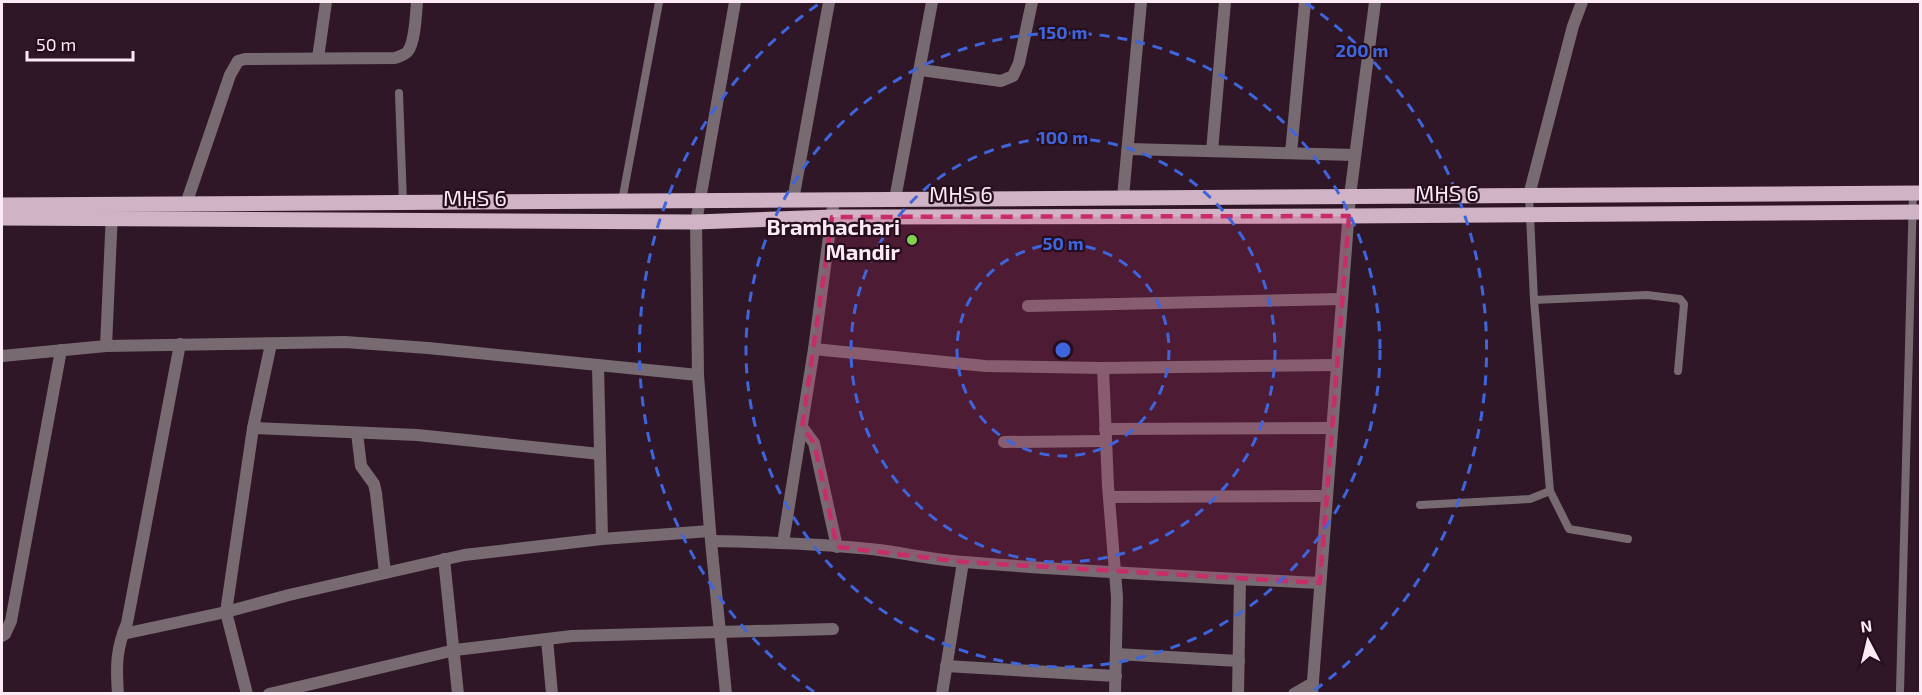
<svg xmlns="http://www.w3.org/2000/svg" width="1922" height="695" viewBox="0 0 1922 695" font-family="'Exo 2',sans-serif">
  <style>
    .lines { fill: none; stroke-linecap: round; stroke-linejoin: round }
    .service { stroke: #786a71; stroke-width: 8 }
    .minor { stroke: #786a71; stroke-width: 12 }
    .primary { stroke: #d0b3c4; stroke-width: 15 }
    .marked { fill: #c82d6a; fill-opacity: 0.2; stroke: #c82d6a; stroke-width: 4.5; stroke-dasharray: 12 8; stroke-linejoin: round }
    .ring { fill: none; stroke: #3e65dc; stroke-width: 3; stroke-dasharray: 10 8 }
    .poi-dot { fill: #80d051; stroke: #260e1d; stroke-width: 2 }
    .labels { text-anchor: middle; stroke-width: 4.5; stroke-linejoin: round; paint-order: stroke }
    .street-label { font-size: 22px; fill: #fceaf4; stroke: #260e1d }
    .poi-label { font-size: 22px; font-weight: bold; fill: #fceaf4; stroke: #260e1d; text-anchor: end }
    .centre { fill: #3e65dc; stroke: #260e1d; stroke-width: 3 }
    .ring-label { font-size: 18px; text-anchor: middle; font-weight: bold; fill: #3e65dc; stroke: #260e1d; stroke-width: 4.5; stroke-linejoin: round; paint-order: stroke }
  </style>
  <rect width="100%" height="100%" fill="#301727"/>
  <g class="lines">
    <g class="service">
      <path d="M 399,93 L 403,203"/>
      <path d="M 1529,195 L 1534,300 L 1550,491 L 1569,529 L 1628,539"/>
      <path d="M 622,201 L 659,2"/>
      <path d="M 1534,300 L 1647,295 L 1680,299 L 1684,304 L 1678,371"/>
      <path d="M 1420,505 L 1530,499 L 1550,491"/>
      <path d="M 1900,691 L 1913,193"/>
    </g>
    <g class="minor">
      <path d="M 318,58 L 326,2"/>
      <path d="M 921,70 L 1001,81 L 1013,76 L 1019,63 L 1032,2"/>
      <path d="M 1128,149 L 1355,155"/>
      <path d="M 1212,151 L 1225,2"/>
      <path d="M 1291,153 L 1305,2"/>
      <path d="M 1529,195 L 1573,26 L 1582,2"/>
      <path d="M 1123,197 L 1141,2"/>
      <path d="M 895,199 L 932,2"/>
      <path d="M 793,200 L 829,2"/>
      <path d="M 186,204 L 230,75 L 238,61 L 245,59 L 395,58 C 400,56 405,55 408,51 C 415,42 416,14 417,2"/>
      <path d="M 1028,306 L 1342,299"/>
      <path d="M 106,346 L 112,212"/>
      <path d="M 814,349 L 985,366 L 1103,368 L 1337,365"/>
      <path d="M 2,356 L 106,346 L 345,342 L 428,348 L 698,375"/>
      <path d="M 598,365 L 602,539"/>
      <path d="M 1103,368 L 1108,486 L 1117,597 L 1115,694"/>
      <path d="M 802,427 L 814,443 L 837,547"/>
      <path d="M 253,428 L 417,435 L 600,454"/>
      <path d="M 1105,429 L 1332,428"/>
      <path d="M 357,433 L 361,466 L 374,484 L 376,493 L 385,573"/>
      <path d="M 1004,442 L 1105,441"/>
      <path d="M 1109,497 L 1327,496"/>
      <path d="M 711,541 C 767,542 824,544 879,550 C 908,554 937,560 965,562 C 1083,572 1202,577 1320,583"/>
      <path d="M 783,543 L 814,349 L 834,199"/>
      <path d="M 444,559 L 458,694"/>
      <path d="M 123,634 L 226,612 L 289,595 L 464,555 L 602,539 L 710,531"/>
      <path d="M 2,636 L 5,634 L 11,621 L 61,350"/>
      <path d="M 547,639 L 552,694"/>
      <path d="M 1116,654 L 1239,661"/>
      <path d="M 946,666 L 1116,676"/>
      <path d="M 118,694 C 116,666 116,649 127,623 L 180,344"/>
      <path d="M 247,694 L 226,612 L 253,428 L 271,344"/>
      <path d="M 269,694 L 455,650 L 572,636 L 833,629"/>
      <path d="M 726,694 L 710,531 L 698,375 L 696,222 L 735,2"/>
      <path d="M 942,694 L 963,562"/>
      <path d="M 1238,694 L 1240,579"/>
      <path d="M 1294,694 L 1313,683"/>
      <path d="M 1312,694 L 1350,196 L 1375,2"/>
    </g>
    <g class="primary">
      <path d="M 2,205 L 1920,193"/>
      <path d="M 2,218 L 696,222 L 832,217 L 1349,216 L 1920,212"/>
    </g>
  </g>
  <path class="marked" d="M 1349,216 L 1320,583 L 963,562 L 837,547 L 814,443 L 802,427 L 832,217 Z"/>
  <g class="ring">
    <circle cx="1063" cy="350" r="106"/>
    <circle cx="1063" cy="350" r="212"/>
    <circle cx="1063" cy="350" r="317"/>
    <path d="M814 692A423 423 0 0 1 820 3M1306 3A423 423 0 0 1 1312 692"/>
  </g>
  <circle class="poi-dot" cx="912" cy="240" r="6"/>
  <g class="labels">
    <g class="street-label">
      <text x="1447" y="201">MHS 6</text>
      <text x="961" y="202">MHS 6</text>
      <text x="475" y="206">MHS 6</text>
    </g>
    <g class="poi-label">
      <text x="900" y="235">Bramhachari<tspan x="900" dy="25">Mandir</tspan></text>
    </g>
  </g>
  <circle cx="1063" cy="350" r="9" class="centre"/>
  <g class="ring-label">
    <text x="1063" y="39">150 m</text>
    <text x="1362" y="57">200 m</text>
    <text x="1063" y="144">100 m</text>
    <text x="1063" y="250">50 m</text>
  </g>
  <rect width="1922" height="695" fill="none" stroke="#fceaf4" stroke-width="6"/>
  <g transform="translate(1868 641) rotate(353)" stroke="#260e1d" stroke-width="4.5" paint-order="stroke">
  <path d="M0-4.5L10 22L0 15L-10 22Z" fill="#fceaf4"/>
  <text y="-9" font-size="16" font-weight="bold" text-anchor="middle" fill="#fceaf4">N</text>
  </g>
  <path d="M27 51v9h106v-9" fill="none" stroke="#fceaf4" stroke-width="3"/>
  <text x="36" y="51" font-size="18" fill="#fceaf4" stroke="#260e1d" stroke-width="4.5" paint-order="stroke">50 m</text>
</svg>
